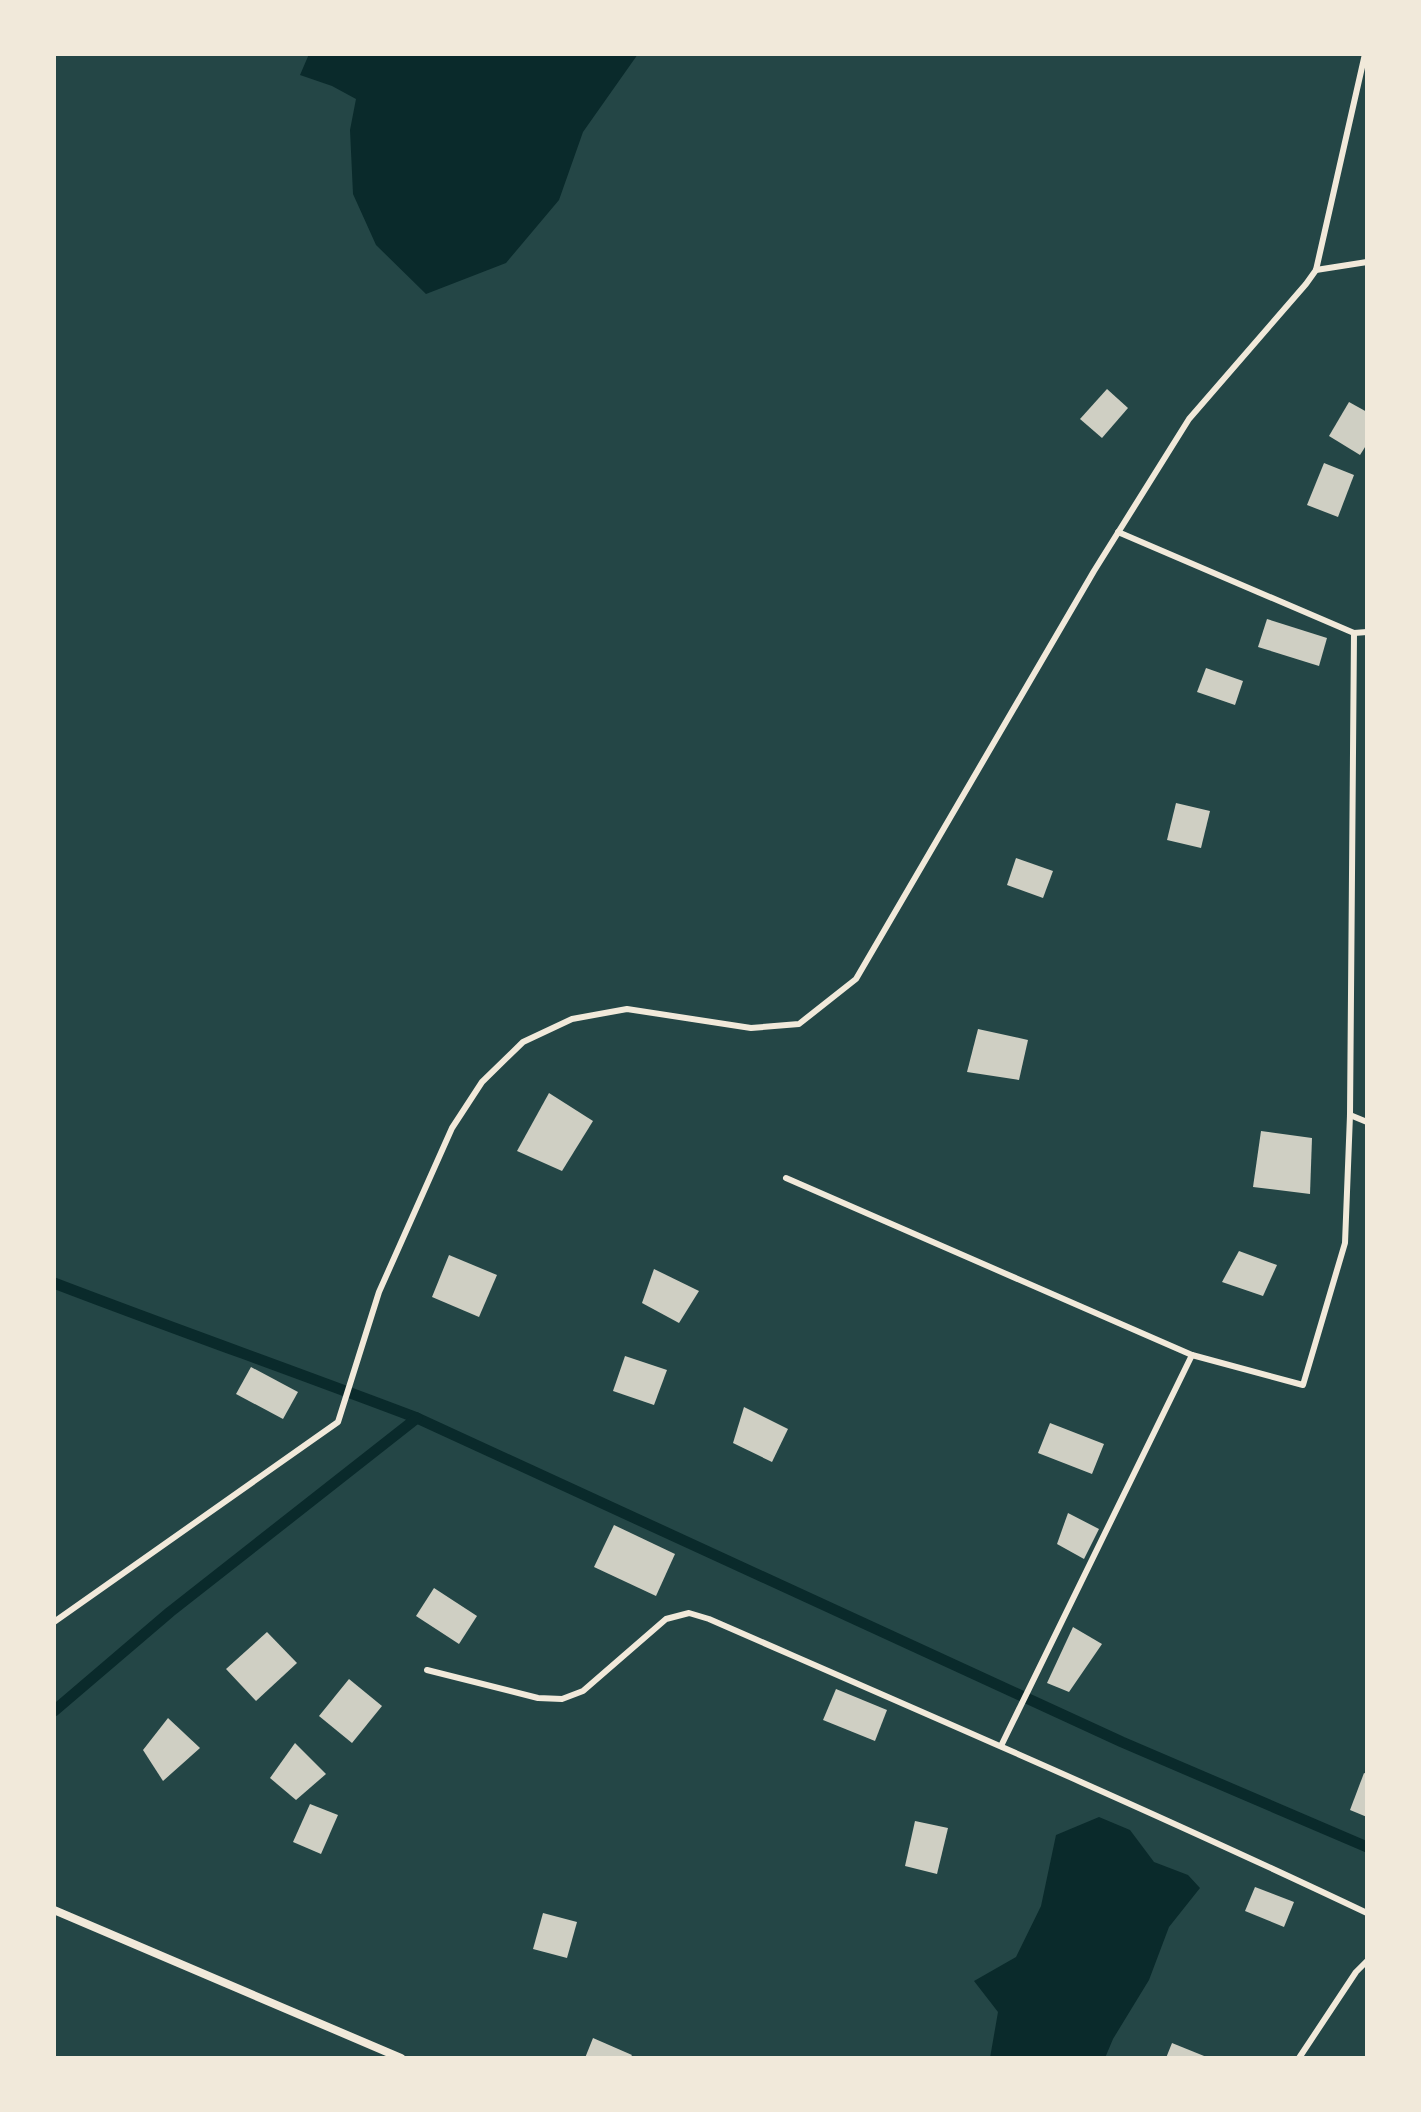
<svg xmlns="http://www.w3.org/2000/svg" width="1421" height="2112" viewBox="0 0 1421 2112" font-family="'Noto Sans',sans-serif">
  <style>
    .green { fill: #244646 }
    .water { fill: #0a2a2b }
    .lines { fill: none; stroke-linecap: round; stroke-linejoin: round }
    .stream { stroke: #0a2a2b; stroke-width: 11 }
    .building { fill: #cfcfc3 }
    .service { stroke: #f1e9da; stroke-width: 6 }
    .minor { stroke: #f1e9da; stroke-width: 8 }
  </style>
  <rect width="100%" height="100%" fill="#0f3d3e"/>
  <rect class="green" x="54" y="54" width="1313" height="2004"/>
  <g class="water">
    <path d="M 309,54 L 638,54 L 583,132 L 559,200 L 506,263 L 426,294 L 376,245 L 353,194 L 350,130 L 356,99 L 332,86 L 300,75 Z"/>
    <path d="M 1099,1817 L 1130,1830 L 1154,1862 L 1188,1875 L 1200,1888 L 1169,1927 L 1149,1980 L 1113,2039 L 1105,2058 L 990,2058 L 998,2012 L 974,1981 L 1016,1957 L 1041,1906 L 1056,1835 Z"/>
  </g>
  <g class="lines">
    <g class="stream">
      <path d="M 54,1283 C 174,1329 296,1372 417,1418 L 1122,1742 L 1367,1847"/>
      <path d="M 54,1711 L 170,1612 L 417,1418"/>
    </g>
  </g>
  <g class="building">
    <path d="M 1107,389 L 1128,408 L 1102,438 L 1080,419 Z"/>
    <path d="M 1349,402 L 1367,412 L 1367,444 L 1360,455 L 1329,436 Z"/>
    <path d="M 1324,463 L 1354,475 L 1338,517 L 1307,505 Z"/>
    <path d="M 1267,619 L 1327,638 L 1319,666 L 1258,647 Z"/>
    <path d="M 1206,668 L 1243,681 L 1235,705 L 1197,692 Z"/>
    <path d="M 1176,803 L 1210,811 L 1201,848 L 1167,840 Z"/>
    <path d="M 1016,858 L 1053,871 L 1043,898 L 1007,885 Z"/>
    <path d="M 978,1029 L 1028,1040 L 1019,1080 L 967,1072 Z"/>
    <path d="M 549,1093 L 593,1121 L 562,1171 L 517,1151 Z"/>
    <path d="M 1261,1131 L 1312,1138 L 1310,1194 L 1253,1187 Z"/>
    <path d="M 1239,1251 L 1277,1265 L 1263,1296 L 1222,1282 Z"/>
    <path d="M 449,1255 L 497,1275 L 479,1317 L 432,1297 Z"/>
    <path d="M 654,1269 L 699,1291 L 679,1323 L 642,1303 Z"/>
    <path d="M 625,1356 L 667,1370 L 654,1405 L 613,1391 Z"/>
    <path d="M 251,1367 L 298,1392 L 283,1419 L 236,1394 Z"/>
    <path d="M 744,1407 L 788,1429 L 772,1462 L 733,1443 Z"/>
    <path d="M 1050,1423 L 1104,1444 L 1092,1474 L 1038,1453 Z"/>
    <path d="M 1068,1513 L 1099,1529 L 1084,1559 L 1057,1544 Z"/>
    <path d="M 614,1525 L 675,1554 L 656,1596 L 594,1567 Z"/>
    <path d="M 434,1588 L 477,1616 L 459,1644 L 416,1616 Z"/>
    <path d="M 1073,1627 L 1102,1644 L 1069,1692 L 1047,1683 Z"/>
    <path d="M 267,1632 L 297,1663 L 256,1701 L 226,1669 Z"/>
    <path d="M 349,1679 L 382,1706 L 352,1743 L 319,1716 Z"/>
    <path d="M 836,1689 L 887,1710 L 875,1741 L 823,1720 Z"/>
    <path d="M 168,1718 L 200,1748 L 163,1781 L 143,1750 Z"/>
    <path d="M 295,1743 L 326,1774 L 296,1800 L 270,1778 Z"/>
    <path d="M 1364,1773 L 1367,1774 L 1367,1817 L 1350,1810 Z"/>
    <path d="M 310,1804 L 338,1815 L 321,1854 L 293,1842 Z"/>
    <path d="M 915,1821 L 948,1828 L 937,1874 L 905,1866 Z"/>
    <path d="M 1255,1887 L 1294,1902 L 1284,1927 L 1245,1911 Z"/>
    <path d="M 543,1913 L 577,1922 L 567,1958 L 533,1949 Z"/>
    <path d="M 593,2038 L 632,2055 L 630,2058 L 585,2058 Z"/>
    <path d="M 1172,2043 L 1209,2058 L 1166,2058 Z"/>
  </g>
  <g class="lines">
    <g class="service">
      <path d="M 1316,270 L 1367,262"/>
      <path d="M 1118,532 L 1354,633 L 1367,632"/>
      <path d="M 1350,1115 L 1367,1122"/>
      <path d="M 786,1178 L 1192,1355"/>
      <path d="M 54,1622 L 338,1422 L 379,1292 L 452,1128 L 482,1082 L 523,1042 L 572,1019 L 627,1009 L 751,1028 L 799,1024 L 856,979 L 1094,571 L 1189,419 L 1306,284 L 1316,270 L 1365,54"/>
      <path d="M 427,1670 L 538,1698 L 562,1699 L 583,1691 L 666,1619 L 689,1613 L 709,1619 C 929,1715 1150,1810 1367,1913"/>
      <path d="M 1001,1746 L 1192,1355 L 1303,1385 L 1345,1243 L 1350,1115 L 1354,633"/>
      <path d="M 1299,2058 L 1356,1972 L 1367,1961"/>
    </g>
    <path class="minor" d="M 54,1910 L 401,2058"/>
  </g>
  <rect width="1421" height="2112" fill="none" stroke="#f1e9da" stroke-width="112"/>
</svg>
